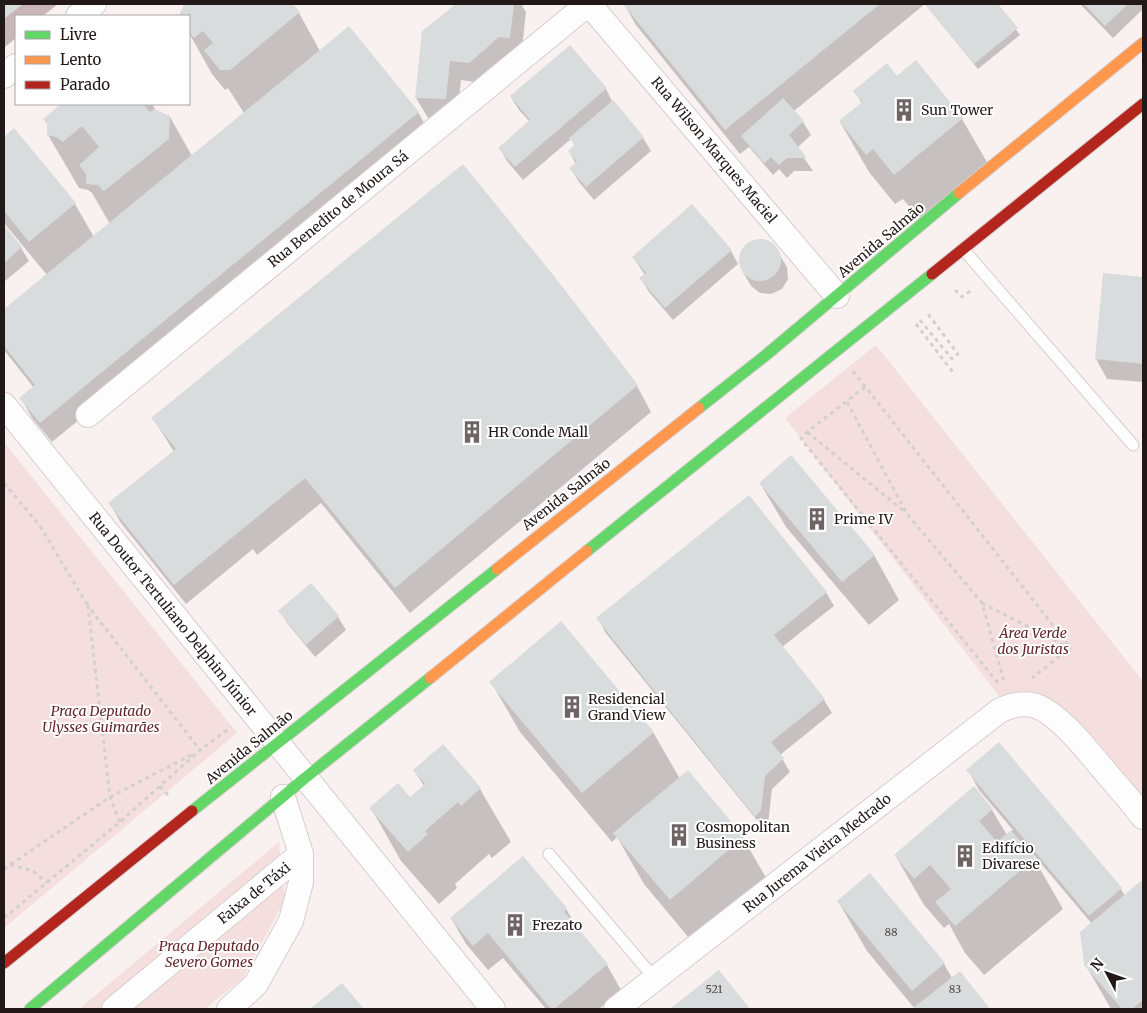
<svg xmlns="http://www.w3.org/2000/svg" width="1147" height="1013" viewBox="0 0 1147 1013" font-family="Merriweather,serif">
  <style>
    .built { fill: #fae5e4 }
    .green { fill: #f5dfde }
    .shadow { fill: #0003 }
    .building { fill: #d9dcdc }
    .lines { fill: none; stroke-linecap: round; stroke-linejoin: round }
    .lane-casing { stroke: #d7cecd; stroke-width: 13 }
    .street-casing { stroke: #d7cecd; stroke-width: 26 }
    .fast-casing { stroke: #d7cecd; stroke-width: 13 }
    .slow-casing { stroke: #d7cecd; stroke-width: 13 }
    .jam-casing { stroke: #d7cecd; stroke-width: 13 }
    .path { stroke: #d4d0d0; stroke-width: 3; stroke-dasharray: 4 4; stroke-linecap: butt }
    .lane { stroke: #fefdfd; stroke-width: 11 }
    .street { stroke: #fefdfd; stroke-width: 24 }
    .fast { stroke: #63d668; stroke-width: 11 }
    .slow { stroke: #ff974d; stroke-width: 11 }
    .jam { stroke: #b3261e; stroke-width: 11 }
    .labels { text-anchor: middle; stroke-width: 4; stroke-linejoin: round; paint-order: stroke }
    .number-label { font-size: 11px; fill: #524a4a }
    .poi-label { font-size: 14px; fill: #231818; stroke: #fff; text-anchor: start }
    .street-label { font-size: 14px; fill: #231818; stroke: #fff }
    .park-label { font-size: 14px; font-style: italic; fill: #632729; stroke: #fff }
  </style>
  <rect width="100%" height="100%" fill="#f8f1f0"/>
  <path class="built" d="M 4,4 L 58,4 L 42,16 L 16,16 L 16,37 L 4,47 Z"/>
  <g class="green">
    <path d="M 876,345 L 1143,681 L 1143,821 L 1060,715 L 1005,704 L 785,418 Z"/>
    <path d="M 4,442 L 237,733 L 4,928 Z"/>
    <path d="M 279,842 L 285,900 L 243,978 L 205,1009 L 79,1009 Z"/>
  </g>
  <g class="shadow">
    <path d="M 4,4 L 58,4 L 43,16 L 16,16 L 16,38 L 5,47 L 4,45 Z"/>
    <path d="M 186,4 L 291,4 L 299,13 L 320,51 L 418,112 L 429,132 L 52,442 L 32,418 L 21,398 L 34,388 L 4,350 L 4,311 L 47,275 L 4,223 L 4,138 L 14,130 L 75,204 L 94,237 L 110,224 L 92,193 L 88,190 L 79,188 L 48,135 L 48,124 L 45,119 L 63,104 L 152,104 L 157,112 L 170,117 L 192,156 L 244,113 L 228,88 L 225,90 L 212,74 L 189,33 L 189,16 L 181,16 L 184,6 Z"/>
    <path d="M 458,4 L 521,4 L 526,12 L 521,57 L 481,83 L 461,80 L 457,118 L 428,118 L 416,98 L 423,32 Z"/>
    <path d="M 624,4 L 997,4 L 1020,35 L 978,69 L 925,4 L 794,111 L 803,122 L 811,135 L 797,148 L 813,171 L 794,171 L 787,178 L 779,169 L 773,175 L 749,147 L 740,154 L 636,25 Z"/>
    <path d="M 1080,4 L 1143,4 L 1143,9 L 1113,38 Z"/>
    <path d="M 570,46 L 606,89 L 613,103 L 643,138 L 651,151 L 594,200 L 579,182 L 571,169 L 576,164 L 569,151 L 575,146 L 571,139 L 523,180 L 507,161 L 500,148 L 530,122 L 519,110 L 511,97 Z"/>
    <path d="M 916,62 L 962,119 L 991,169 L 924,224 L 903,199 L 895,204 L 869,172 L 840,122 L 862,104 L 855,92 L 897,77 Z"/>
    <path d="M 4,227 L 21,248 L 29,261 L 4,282 Z"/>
    <path d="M 762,239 L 773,244 L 787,267 L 788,279 L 782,289 L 771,294 L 760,293 L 751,286 L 743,272 L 739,261 L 742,250 L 750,242 Z"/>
    <path d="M 731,251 L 738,264 L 673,320 L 649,292 L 641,279 L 645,275 L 633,257 Z"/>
    <path d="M 1104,275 L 1143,278 L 1143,382 L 1107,379 L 1096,359 Z"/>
    <path d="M 637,386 L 651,412 L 410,613 L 321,503 L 257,555 L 253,549 L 186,604 L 121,523 L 110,504 L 174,452 L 153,418 Z"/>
    <path d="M 760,483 L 874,555 L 899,600 L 869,625 L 786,527 Z"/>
    <path d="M 311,585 L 338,617 L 346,630 L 315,657 L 288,624 L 280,611 Z"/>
    <path d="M 826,592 L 834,606 L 782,647 L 824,700 L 832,713 L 780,755 L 790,772 L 772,789 L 768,824 L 764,829 L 605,632 L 598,618 Z"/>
    <path d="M 491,682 L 653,732 L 680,779 L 688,772 L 743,838 L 772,888 L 699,950 L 644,884 L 617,837 L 612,842 L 520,732 Z"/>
    <path d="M 999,744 L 1121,889 L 1125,896 L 1140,882 L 1143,885 L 1143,1009 L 1111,1009 L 1085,964 L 1092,924 L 1033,854 L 1032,855 L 1063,909 L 984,975 L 965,953 L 949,924 L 944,928 L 924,905 L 895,855 L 974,788 L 992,810 L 1007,835 L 1013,830 L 979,790 L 968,770 Z"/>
    <path d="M 442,746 L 480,789 L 511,842 L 492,858 L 489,854 L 455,884 L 457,888 L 439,904 L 401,861 L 371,808 L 410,798 L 424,786 L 414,770 Z"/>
    <path d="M 523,858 L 566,909 L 581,934 L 607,965 L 621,990 L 599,1009 L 546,1009 L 503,958 L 488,970 L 466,944 L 451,918 Z"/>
    <path d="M 838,901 L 944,964 L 952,978 L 959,973 L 988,1009 L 915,1009 L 867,951 Z"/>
    <path d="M 718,971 L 749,1009 L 672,1009 Z"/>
  </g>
  <g class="building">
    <path d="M 4,4 L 23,4 L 4,19 Z"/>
    <path d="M 184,4 L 293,4 L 300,12 L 230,70 L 220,70 L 204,50 L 213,43 L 203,31 L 194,38 L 189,32 L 189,16 L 180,16 L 180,13 Z"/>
    <path d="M 456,4 L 514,4 L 510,38 L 499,37 L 469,63 L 450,61 L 446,99 L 415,98 L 422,31 Z"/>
    <path d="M 623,4 L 880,4 L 725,130 Z"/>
    <path d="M 925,4 L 998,4 L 1018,28 L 974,64 Z"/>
    <path d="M 1084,4 L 1128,4 L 1105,26 Z"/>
    <path d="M 349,26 L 419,112 L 40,423 L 19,398 L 35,385 L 4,346 L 4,309 Z"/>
    <path d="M 570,45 L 607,88 L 515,167 L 498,148 L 530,120 L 510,96 Z"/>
    <path d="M 916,60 L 963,118 L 894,175 L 873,149 L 866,155 L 839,121 L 862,102 L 853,91 L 887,63 L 897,76 Z"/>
    <path d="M 783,98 L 804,121 L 789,135 L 807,158 L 787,158 L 779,165 L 771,157 L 764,163 L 741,136 Z"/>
    <path d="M 613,100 L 644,137 L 586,187 L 569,168 L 577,162 L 568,151 L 575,145 L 569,138 Z"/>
    <path d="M 61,104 L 143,104 L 150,112 L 154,109 L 170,116 L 169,139 L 104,191 L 98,185 L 86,184 L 86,174 L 79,165 L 99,147 L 82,126 L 63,142 L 56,137 L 47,135 L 47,124 L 43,119 Z"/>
    <path d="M 14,128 L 76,203 L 29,242 L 4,211 L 4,137 Z"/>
    <path d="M 463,164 L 554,276 L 638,385 L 395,588 L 305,478 L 174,585 L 108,503 L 176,449 L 151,418 Z"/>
    <path d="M 692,204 L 732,250 L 665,308 L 639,278 L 646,273 L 632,257 Z"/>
    <path d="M 4,225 L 22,247 L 4,263 Z"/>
    <circle cx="760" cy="260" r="21"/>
    <path d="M 1103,273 L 1143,277 L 1143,364 L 1095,359 Z"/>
    <path d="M 791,455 L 875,555 L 842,582 L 759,483 Z"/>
    <path d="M 749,495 L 827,592 L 774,635 L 825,699 L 771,742 L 784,758 L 765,776 L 761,810 L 755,817 L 596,618 Z"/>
    <path d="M 311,583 L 339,616 L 306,645 L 278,611 Z"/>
    <path d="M 561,621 L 654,732 L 582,793 L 489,682 Z"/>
    <path d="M 999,742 L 1122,888 L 1089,916 L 966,770 Z"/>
    <path d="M 443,744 L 481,788 L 461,806 L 458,802 L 425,831 L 428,834 L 408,852 L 369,808 L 398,783 L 410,797 L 425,784 L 413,770 Z"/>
    <path d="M 688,770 L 744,837 L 670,900 L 613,833 Z"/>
    <path d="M 974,786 L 993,809 L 979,821 L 997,842 L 1011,830 L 1035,858 L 955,926 L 935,902 L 951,889 L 930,865 L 914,879 L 894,855 Z"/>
    <path d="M 523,856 L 567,908 L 564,912 L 608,964 L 554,1009 L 551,1009 L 488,933 L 473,946 L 450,918 Z"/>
    <path d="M 870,873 L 945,963 L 912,991 L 837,901 Z"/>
    <path d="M 1141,881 L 1143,884 L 1143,1000 L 1132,1009 L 1122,1009 L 1084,965 L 1080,932 Z"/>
    <path d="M 719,970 L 750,1009 L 670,1009 Z"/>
    <path d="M 960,971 L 990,1009 L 914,1009 L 913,1008 Z"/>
    <path d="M 342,983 L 364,1009 L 310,1009 Z"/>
  </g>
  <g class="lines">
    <defs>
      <g id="lane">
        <path d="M 963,249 L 1133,445"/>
        <path d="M 549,854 L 655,979"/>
      </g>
      <g id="street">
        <path d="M 589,4 L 837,296"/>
        <path d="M 78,16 L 94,4"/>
        <path d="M 4,76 L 16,66"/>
        <path d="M 4,405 L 493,1009"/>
        <path d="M 88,415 L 588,4"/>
        <path d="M 114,1009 L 301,854"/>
        <path d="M 229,1009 L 256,984 L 291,921 L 301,882 L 301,854 L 283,797"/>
        <path d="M 616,1009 L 999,711 C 1011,705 1023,702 1036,706 C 1061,715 1091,755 1108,775 C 1120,789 1132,802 1143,817"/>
      </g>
      <g id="fast">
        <path d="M 699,408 L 766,355 L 959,193"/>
        <path d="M 587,551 L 932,274"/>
        <path d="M 192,811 L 497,569"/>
        <path d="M 30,1009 L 305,778 L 430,678"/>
      </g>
      <g id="slow">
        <path d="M 959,193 L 1143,43"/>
        <path d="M 497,569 L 699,408"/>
        <path d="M 430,678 L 587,551"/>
      </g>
      <g id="jam">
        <path d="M 932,274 L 1143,104"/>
        <path d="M 4,963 L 192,811"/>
      </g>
    </defs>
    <use href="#lane" class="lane-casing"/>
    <use href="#street" class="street-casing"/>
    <use href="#fast" class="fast-casing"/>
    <use href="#slow" class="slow-casing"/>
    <use href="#jam" class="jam-casing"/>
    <g class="path">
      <path d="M 955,290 L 962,297 L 972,290"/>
      <path d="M 920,320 L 952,359 L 958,354 L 928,314"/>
      <path d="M 916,324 L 955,375"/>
      <path d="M 853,371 L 1070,647"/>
      <path d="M 865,387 L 807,432 L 801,439 L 998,683"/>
      <path d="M 847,402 L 907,514 L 982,603 L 1004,681"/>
      <path d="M 807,432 L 905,512"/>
      <path d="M 4,483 L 40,526 L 88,606"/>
      <path d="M 982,603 L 1070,648 L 1032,678"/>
      <path d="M 160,786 L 168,795"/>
      <path d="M 120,822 L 110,797 L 88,606 L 200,750"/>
      <path d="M 10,865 L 33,871 L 47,883"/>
      <path d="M 4,869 L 110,797 L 195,753"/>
      <path d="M 4,918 L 120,822 L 200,750 L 231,727"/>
    </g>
    <use href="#lane" class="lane"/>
    <use href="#street" class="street"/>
    <use href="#fast" class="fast"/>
    <use href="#slow" class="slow"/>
    <use href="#jam" class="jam"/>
  </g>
  <defs>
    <symbol id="building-bare" viewBox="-9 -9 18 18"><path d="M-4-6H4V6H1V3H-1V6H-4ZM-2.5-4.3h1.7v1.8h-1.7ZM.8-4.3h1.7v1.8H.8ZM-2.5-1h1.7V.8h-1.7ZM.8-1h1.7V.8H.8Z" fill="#6e6464" stroke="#fff" stroke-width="2.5" paint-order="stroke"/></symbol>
  </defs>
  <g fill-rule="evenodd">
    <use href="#building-bare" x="888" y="94" width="32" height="32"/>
    <use href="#building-bare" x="456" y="416" width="32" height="32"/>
    <use href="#building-bare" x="801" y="503" width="32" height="32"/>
    <use href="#building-bare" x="556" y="691" width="32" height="32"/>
    <use href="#building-bare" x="663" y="819" width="32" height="32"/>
    <use href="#building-bare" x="949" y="840" width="32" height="32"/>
    <use href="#building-bare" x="499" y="909" width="32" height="32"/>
  </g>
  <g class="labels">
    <g class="number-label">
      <text x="891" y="936">88</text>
      <text x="714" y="993">521</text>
      <text x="955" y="993">83</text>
    </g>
    <g class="poi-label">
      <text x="921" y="115">Sun Tower</text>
      <text x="488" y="437">HR Conde Mall</text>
      <text x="834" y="524">Prime IV</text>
      <text x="588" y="704">Residencial<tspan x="588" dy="16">Grand View</tspan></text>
      <text x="696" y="832">Cosmopolitan<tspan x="696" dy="16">Business</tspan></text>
      <text x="982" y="853">Edifício<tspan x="982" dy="16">Divarese</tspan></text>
      <text x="532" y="930">Frezato</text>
    </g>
    <g class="street-label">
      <text transform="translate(714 150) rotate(50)" y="5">Rua Wilson Marques Maciel</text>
      <text transform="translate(338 209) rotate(-39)" y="5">Rua Benedito de Moura Sá</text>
      <text transform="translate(881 240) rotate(-40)" y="5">Avenida Salmão</text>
      <text transform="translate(566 494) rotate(-38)" y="5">Avenida Salmão</text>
      <text transform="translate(173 614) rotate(51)" y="5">Rua Doutor Tertuliano Delphim Júnior</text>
      <text transform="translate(249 747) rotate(-39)" y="5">Avenida Salmão</text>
      <text transform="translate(817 853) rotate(-38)" y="5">Rua Jurema Vieira Medrado</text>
      <text transform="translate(254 893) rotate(-39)" y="5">Faixa de Táxi</text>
    </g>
    <g class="park-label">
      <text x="1033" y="638">Área Verde<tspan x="1033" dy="16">dos Juristas</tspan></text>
      <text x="101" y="716">Praça Deputado<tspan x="101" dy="16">Ulysses Guimarães</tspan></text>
      <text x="209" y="951">Praça Deputado<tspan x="209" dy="16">Severo Gomes</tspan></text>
    </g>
  </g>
  <rect width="1147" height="1013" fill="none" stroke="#231818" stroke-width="10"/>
  <rect x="15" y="15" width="175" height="90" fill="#ffffff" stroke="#a7a3a3"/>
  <rect x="25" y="31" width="25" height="8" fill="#63d668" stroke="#a7a3a3"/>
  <text x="60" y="40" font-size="15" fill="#231818">Livre</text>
  <rect x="25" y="56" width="25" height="8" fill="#ff974d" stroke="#a7a3a3"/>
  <text x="60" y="65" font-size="15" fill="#231818">Lento</text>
  <rect x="25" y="81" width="25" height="8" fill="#b3261e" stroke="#a7a3a3"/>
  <text x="60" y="90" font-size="15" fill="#231818">Parado</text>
  <g transform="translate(1107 973) rotate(311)" stroke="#ffffff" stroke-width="4" paint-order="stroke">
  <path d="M0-4L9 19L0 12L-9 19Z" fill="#231818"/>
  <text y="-8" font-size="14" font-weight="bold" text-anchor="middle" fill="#231818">N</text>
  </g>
</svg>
